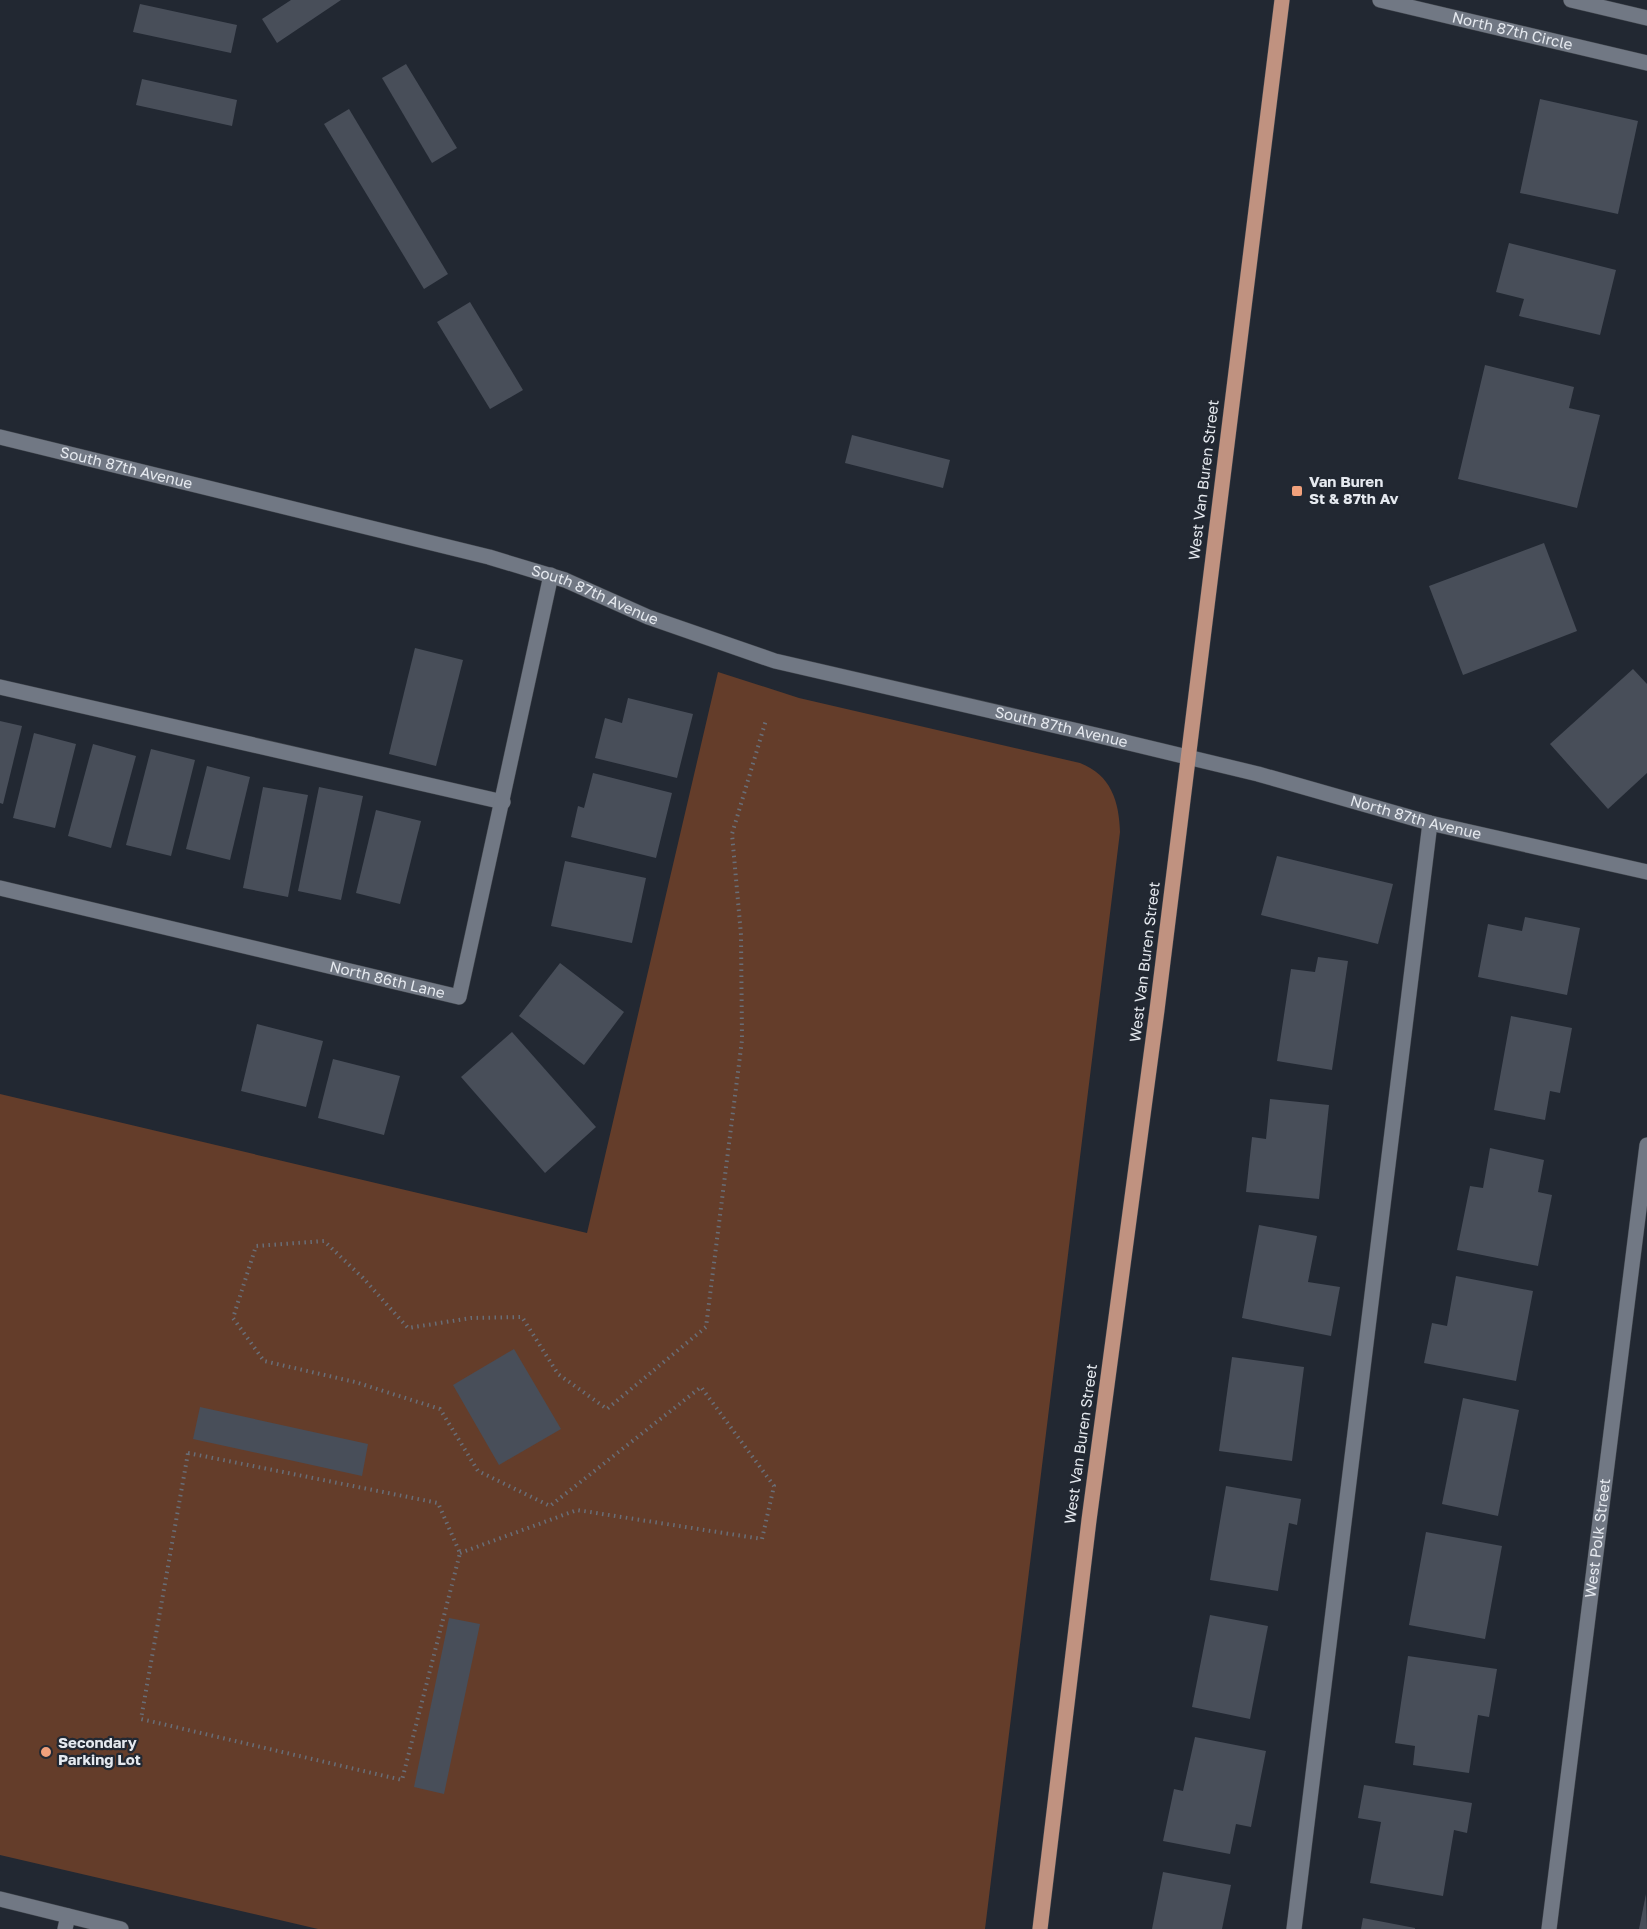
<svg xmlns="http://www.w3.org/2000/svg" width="1647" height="1929" viewBox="0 0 1647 1929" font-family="'Golos Text',sans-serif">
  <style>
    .park { fill: #643d2a }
    .building { fill: #484e59 }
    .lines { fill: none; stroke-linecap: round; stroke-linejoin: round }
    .lane-casing { stroke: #40454c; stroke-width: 16 }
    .street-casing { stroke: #40454c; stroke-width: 16 }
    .primary-casing { stroke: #40454c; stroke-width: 16 }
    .path { stroke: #696e77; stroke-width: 4; stroke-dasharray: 1.5 4.5; stroke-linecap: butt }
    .lane { stroke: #717884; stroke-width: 15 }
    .street { stroke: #717884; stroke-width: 15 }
    .primary { stroke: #c09280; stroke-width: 15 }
    .poi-dot { fill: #f1a17c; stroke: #222832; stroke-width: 2 }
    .labels { text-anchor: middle; stroke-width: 4.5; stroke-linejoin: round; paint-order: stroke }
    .street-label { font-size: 15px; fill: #e5e9ef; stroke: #222832 }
    .poi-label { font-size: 15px; font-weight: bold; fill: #e5e9ef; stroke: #222832; text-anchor: start }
  </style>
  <rect width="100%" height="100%" fill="#222832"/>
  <path class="park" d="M 718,672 L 799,698 L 1080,763 C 1111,775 1119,801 1120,832 L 985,1929 L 318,1929 L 0,1855 L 0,1094 L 587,1233 Z"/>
  <g class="building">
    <path d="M 291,0 L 341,0 L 277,43 L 262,19 Z"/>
    <path d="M 140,4 L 237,25 L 231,53 L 133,32 Z"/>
    <path d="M 406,64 L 457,148 L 432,163 L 382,78 Z"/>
    <path d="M 142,79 L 237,100 L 232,126 L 136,105 Z"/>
    <path d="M 1540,99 L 1638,121 L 1618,214 L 1520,193 Z"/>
    <path d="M 349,109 L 448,274 L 424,289 L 324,124 Z"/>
    <path d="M 1509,243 L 1616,270 L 1600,335 L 1519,316 L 1524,299 L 1496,292 Z"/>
    <path d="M 470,302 L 523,390 L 490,409 L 437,322 Z"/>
    <path d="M 1485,365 L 1574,387 L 1569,408 L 1600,415 L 1577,508 L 1458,479 Z"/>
    <path d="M 852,435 L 950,460 L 943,488 L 845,463 Z"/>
    <path d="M 1544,543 L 1577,631 L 1463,675 L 1429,586 Z"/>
    <path d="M 415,648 L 463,660 L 436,766 L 389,754 Z"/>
    <path d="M 1633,669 L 1647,684 L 1647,773 L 1608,809 L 1550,744 Z"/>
    <path d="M 628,698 L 693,714 L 677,778 L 595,758 L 605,718 L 622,723 Z"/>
    <path d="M 0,721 L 22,726 L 3,804 L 0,803 Z"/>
    <path d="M 34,733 L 76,744 L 55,828 L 13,818 Z"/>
    <path d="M 93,744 L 136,756 L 111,848 L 68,836 Z"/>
    <path d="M 151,749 L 195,760 L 171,856 L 126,845 Z"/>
    <path d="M 207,766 L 250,777 L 230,860 L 186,849 Z"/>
    <path d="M 593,773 L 672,793 L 656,858 L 571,837 L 578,806 L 584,808 Z"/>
    <path d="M 263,787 L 308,795 L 288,897 L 243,888 Z"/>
    <path d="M 319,787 L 363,796 L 341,900 L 298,891 Z"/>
    <path d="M 376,810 L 421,821 L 400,904 L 356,893 Z"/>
    <path d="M 1277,856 L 1393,884 L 1378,944 L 1261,915 Z"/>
    <path d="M 565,861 L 646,878 L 632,943 L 551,926 Z"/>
    <path d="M 1525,917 L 1580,928 L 1567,995 L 1478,977 L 1488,924 L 1522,931 Z"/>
    <path d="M 1318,957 L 1348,961 L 1332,1070 L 1277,1061 L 1291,969 L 1315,972 Z"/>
    <path d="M 560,963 L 624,1012 L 584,1065 L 519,1016 Z"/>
    <path d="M 1511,1016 L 1572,1028 L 1560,1093 L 1550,1091 L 1545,1120 L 1494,1110 Z"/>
    <path d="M 257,1024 L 323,1041 L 306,1107 L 241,1091 Z"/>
    <path d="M 512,1032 L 596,1127 L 545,1173 L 461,1077 Z"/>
    <path d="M 333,1059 L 400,1076 L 384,1135 L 318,1118 Z"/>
    <path d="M 1270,1099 L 1329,1105 L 1319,1199 L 1246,1192 L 1252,1137 L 1266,1139 Z"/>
    <path d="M 1490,1148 L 1544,1160 L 1538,1192 L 1552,1195 L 1538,1266 L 1457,1250 L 1470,1186 L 1483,1188 Z"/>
    <path d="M 1259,1225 L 1317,1236 L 1308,1282 L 1340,1287 L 1331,1336 L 1242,1318 Z"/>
    <path d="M 1456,1276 L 1533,1291 L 1516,1381 L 1424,1363 L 1432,1323 L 1447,1326 Z"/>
    <path d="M 514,1349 L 561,1429 L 499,1465 L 453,1385 Z"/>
    <path d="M 1232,1357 L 1304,1367 L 1292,1461 L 1219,1451 Z"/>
    <path d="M 1463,1398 L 1519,1410 L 1498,1516 L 1442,1504 Z"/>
    <path d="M 200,1407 L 368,1444 L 362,1476 L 193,1439 Z"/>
    <path d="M 1226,1486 L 1301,1499 L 1297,1525 L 1289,1523 L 1278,1591 L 1210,1580 Z"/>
    <path d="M 1426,1532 L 1502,1546 L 1485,1639 L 1409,1625 Z"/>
    <path d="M 1210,1615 L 1268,1626 L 1250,1719 L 1192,1707 Z"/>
    <path d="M 449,1618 L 480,1624 L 444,1794 L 414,1787 Z"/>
    <path d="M 1408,1656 L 1497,1669 L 1489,1717 L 1478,1715 L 1469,1773 L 1413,1765 L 1415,1746 L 1395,1743 Z"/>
    <path d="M 1195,1737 L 1266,1751 L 1251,1827 L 1236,1824 L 1230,1854 L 1163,1841 L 1174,1789 L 1183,1791 Z"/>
    <path d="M 1364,1785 L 1472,1803 L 1467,1833 L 1454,1830 L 1443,1896 L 1370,1883 L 1381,1822 L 1358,1818 Z"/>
    <path d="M 1163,1872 L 1231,1885 L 1222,1929 L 1152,1929 Z"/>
    <path d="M 1646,1894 L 1647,1929 L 1639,1929 Z"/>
    <path d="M 1363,1918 L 1415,1928 L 1415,1929 L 1361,1929 Z"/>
  </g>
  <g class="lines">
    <defs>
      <g id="lane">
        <path d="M 0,687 L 503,802"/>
        <path d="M 65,1929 L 68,1916"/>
        <path d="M 1294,1929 L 1430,823"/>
      </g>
      <g id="street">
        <path id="s1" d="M 1380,0 L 1647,63"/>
        <path d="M 1571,0 L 1647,18"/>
        <path id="s2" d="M 0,437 L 489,557 L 565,580 L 648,617 L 775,661 L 1100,736 L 1258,774 L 1430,823 L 1647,872"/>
        <path id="s3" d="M 0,888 L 459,997 L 551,575"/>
        <path d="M 0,1899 L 121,1929"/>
        <path id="s4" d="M 1549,1929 L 1647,1145"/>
      </g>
      <path id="primary" d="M 1040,1929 L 1089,1520 L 1157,1010 L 1282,0"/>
    </defs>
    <use href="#lane" class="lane-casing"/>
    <use href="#street" class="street-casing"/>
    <use href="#primary" class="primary-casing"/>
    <g class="path">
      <path d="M 188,1453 L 438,1503 L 460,1553 L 402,1780 L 141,1719 Z"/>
      <path d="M 460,1553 L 577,1510 L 762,1539 L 774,1486 L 701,1387 L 550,1506 L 478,1471 L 440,1409 L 355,1382 L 264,1361 L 233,1318 L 256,1246 L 324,1241 L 363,1278 L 408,1328 L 471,1318 L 522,1317 L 558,1374 L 607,1409 L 706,1327 L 742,1040 L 741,935 L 732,834 L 766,720"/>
    </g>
    <use href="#lane" class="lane"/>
    <use href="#street" class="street"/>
    <use href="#primary" class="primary"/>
  </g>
  <g class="poi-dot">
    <rect x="1291" y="485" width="12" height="12" rx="3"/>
    <circle cx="46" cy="1752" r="6"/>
  </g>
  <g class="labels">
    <g class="street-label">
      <text dy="5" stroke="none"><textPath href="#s1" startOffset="136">North 87th Circle</textPath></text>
      <text dy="5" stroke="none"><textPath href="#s2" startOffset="130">South 87th Avenue</textPath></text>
      <text transform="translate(1204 480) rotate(-83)" y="5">West Van Buren Street</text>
      <text dy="5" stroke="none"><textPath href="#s2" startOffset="616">South 87th Avenue</textPath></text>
      <text dy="5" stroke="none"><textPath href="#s2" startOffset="1102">South 87th Avenue</textPath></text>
      <text dy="5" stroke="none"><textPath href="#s2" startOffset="1468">North 87th Avenue</textPath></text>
      <text transform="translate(1145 962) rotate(-83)" y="5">West Van Buren Street</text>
      <text dy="5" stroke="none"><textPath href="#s3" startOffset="398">North 86th Lane</textPath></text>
      <text transform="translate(1081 1444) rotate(-82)" y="5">West Van Buren Street</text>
      <text dy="5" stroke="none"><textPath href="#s4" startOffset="394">West Polk Street</textPath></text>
    </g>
    <g class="poi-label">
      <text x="1309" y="487">Van Buren<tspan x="1309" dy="17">St &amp; 87th Av</tspan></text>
      <text x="58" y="1748">Secondary<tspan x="58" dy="17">Parking Lot</tspan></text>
    </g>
  </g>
</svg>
